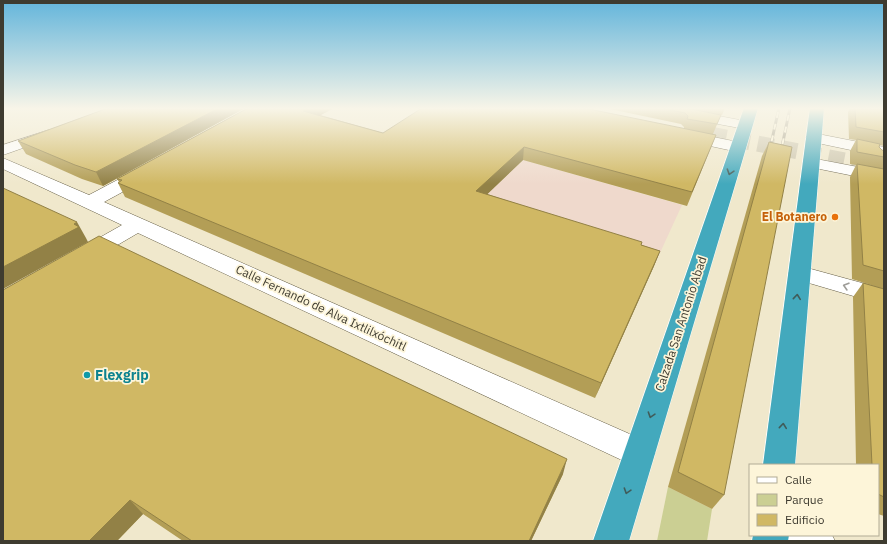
<svg xmlns="http://www.w3.org/2000/svg" width="887" height="544" viewBox="0 0 887 544" font-family="'IBM Plex Sans',sans-serif">
  <style>
    .industrial { fill: #efd9cc }
    .green { fill: #cbcf93 }
    .lines { fill: none; stroke-linecap: round; stroke-linejoin: round }
    .major-tunnel { stroke: #ccc5ad; stroke-width: 16; stroke-dasharray: 16 8; stroke-linecap: butt }
    .minor-casing { stroke: #665f47; stroke-width: 1 }
    .highway-casing { stroke: #fff; stroke-width: 1 }
    .minor { fill: #fff; fill-rule: evenodd }
    .highway { fill: #43a9bd; fill-rule: evenodd }
    .rail-casing { stroke: #9e9884; stroke-width: 3 }
    .rail { stroke: #fdf5d9; stroke-width: 2; stroke-dasharray: 6; stroke-linecap: butt }
    .wall { fill: #b39e56 }
    .shaded-wall { fill: #928146 }
    .building { fill: #d0b864; stroke: #928146 }
    .oneway { stroke: #405c5a }
    .oneway2 { stroke: #9e9d98 }
    .food-dot { fill: #e8710a; stroke: #fdf5d9; stroke-width: 1.5 }
    .culture-dot { fill: #0f9aa8; stroke: #fdf5d9; stroke-width: 1.5 }
    .labels { text-anchor: middle; stroke-width: 3.5; stroke-linejoin: round; paint-order: stroke }
    .food-label { font-size: 12px; font-weight: bold; fill: #c56008; stroke: #fdf5d9; text-anchor: end }
    .street-label { font-size: 12px; fill: #3e3b30; stroke: #fdf5d9 }
    .near-culture-label { font-size: 14px; font-weight: bold; fill: #0d838f; stroke: #fdf5d9; text-anchor: start }
  </style>
  <rect width="100%" height="100%" fill="#f0e8cc"/>
  <path class="industrial" d="M 523,160 L 682,205 L 654,266 L 476,205 Z"/>
  <path class="green" d="M 668,487 L 712,509 L 707,541 L 657,541 Z"/>
  <g class="lines">
    <path class="major-tunnel" d="M 687,130 L 879,167"/>
    <defs>
      <g id="minor">
        <path d="M 646,108 L 677,108 L 745,121 L 750,122 L 752,125 L 750,128 L 745,129 L 653,112 L 648,111 Z"/>
        <path d="M 49,130 L 54,131 L 56,134 L 54,137 L 3,155 L 3,145 Z"/>
        <path d="M 683,131 L 738,142 L 744,144 L 746,147 L 744,150 L 738,152 L 678,139 L 675,136 L 678,133 Z"/>
        <path d="M 813,133 L 884,147 L 884,157 L 808,141 L 805,138 L 808,135 Z"/>
        <path d="M 3,158 L 89,195 L 140,168 L 146,167 L 152,168 L 154,172 L 152,176 L 104,202 L 650,443 L 655,453 L 650,463 L 639,468 L 628,463 L 138,233 L 90,261 L 83,263 L 76,261 L 72,256 L 76,251 L 122,225 L 3,169 Z"/>
        <path d="M 811,158 L 884,172 L 884,182 L 805,166 L 803,163 L 805,160 Z"/>
        <path d="M 800,266 L 884,289 L 884,305 L 792,278 L 789,273 L 792,268 Z"/>
        <path d="M 785,535 L 832,535 L 835,541 L 788,541 Z"/>
      </g>
      <g id="highway">
        <path d="M 744,108 L 758,108 L 629,541 L 593,541 Z"/>
        <path d="M 810,108 L 824,108 L 795,465 L 763,465 Z"/>
        <path d="M 753,535 L 789,535 L 788,541 L 752,541 Z"/>
      </g>
    </defs>
    <use href="#minor" class="minor-casing"/>
    <use href="#highway" class="highway-casing"/>
    <use href="#minor" class="minor"/>
    <use href="#highway" class="highway"/>
    <defs>
      <g id="rail">
        <path d="M 769,153 L 779,108"/>
        <path d="M 780,156 L 790,108"/>
      </g>
    </defs>
    <use href="#rail" class="rail-casing"/>
    <use href="#rail" class="rail"/>
  </g>
  <g class="wall">
    <path d="M 108,108 L 245,108 L 103,186 L 82,179 L 26,154 L 18,141 Z"/>
    <path d="M 248,108 L 334,108 L 320,115 L 383,133 L 684,129 L 684,127 L 681,124 L 605,108 L 725,108 L 722,115 L 721,115 L 713,134 L 716,135 L 687,206 L 523,160 L 487,194 L 660,251 L 654,266 L 595,398 L 125,197 L 118,183 L 119,182 L 117,179 Z"/>
    <path d="M 850,108 L 884,108 L 884,146 L 880,145 L 879,147 L 882,150 L 884,151 L 884,289 L 852,279 L 850,177 L 856,165 L 850,164 L 850,151 L 856,140 L 849,139 L 848,112 Z"/>
    <path d="M 769,142 L 724,495 L 712,509 L 668,487 L 762,156 Z"/>
    <path d="M 863,283 L 884,289 L 884,516 L 878,514 L 878,465 L 856,465 L 853,297 Z"/>
    <path d="M 3,290 L 563,474 L 531,541 L 183,541 L 143,514 L 117,541 Z"/>
  </g>
  <g class="shaded-wall">
    <path d="M 219,108 L 245,108 L 103,186 L 96,172 Z"/>
    <path d="M 308,108 L 334,108 L 306,123 L 303,111 Z"/>
    <path d="M 524,147 L 523,160 L 476,205 L 476,191 Z"/>
    <path d="M 77,222 L 86,238 L 88,242 L 3,289 L 3,267 Z"/>
    <path d="M 660,251 L 654,266 L 595,398 L 601,383 Z"/>
    <path d="M 567,459 L 563,474 L 531,541 L 529,541 Z"/>
    <path d="M 130,500 L 143,514 L 117,541 L 89,541 Z"/>
  </g>
  <g class="building">
    <path d="M 108,108 L 219,108 L 96,172 L 75,165 L 18,141 Z"/>
    <path d="M 248,108 L 308,108 L 303,111 L 383,133 L 422,108 L 584,108 L 716,135 L 692,192 L 524,147 L 476,191 L 642,242 L 641,245 L 660,251 L 601,383 L 118,183 L 122,180 L 117,179 Z"/>
    <path d="M 661,108 L 686,108 L 721,115 L 717,124 L 687,119 L 688,116 L 685,113 Z"/>
    <path d="M 855,108 L 884,108 L 884,132 L 856,127 Z"/>
    <path d="M 857,139 L 880,144 L 879,147 L 882,150 L 884,151 L 884,157 L 857,152 Z"/>
    <path d="M 769,142 L 792,147 L 724,495 L 678,472 Z"/>
    <path d="M 857,164 L 884,169 L 884,271 L 863,265 Z"/>
    <path d="M 3,188 L 77,222 L 74,224 L 79,227 L 3,267 Z"/>
    <path d="M 99,236 L 567,459 L 529,541 L 192,541 L 130,500 L 89,541 L 3,541 L 3,290 Z"/>
    <path d="M 863,283 L 884,289 L 884,497 L 878,494 L 878,465 L 872,465 Z"/>
  </g>
  <defs><path id="oneway-chevron" d="M-2-3.5L2.5 0L-2 3.5" fill="none" stroke-width="1.6" stroke-linecap="round" stroke-linejoin="round"/></defs>
  <g class="oneway">
    <use href="#oneway-chevron" transform="translate(730 172) rotate(108)"/>
    <use href="#oneway-chevron" transform="translate(797 297) rotate(-84)"/>
    <use href="#oneway-chevron" transform="translate(651 415) rotate(108)"/>
    <use href="#oneway-chevron" transform="translate(783 426) rotate(-84)"/>
    <use href="#oneway-chevron" transform="translate(627 491) rotate(108)"/>
  </g>
  <use class="oneway2" href="#oneway-chevron" transform="translate(846 286) rotate(-164)"/>
  <linearGradient id="sky" x2="0" y2="1"><stop stop-color="#63b5db"/><stop offset="0.59" stop-color="#f8f5e8"/><stop offset="1" stop-color="#f8f5e8" stop-opacity="0"/></linearGradient>
  <rect width="887" height="184" fill="url(#sky)"/>
  <circle class="food-dot" cx="835" cy="217" r="4"/>
  <circle class="culture-dot" cx="87" cy="375" r="4"/>
  <g class="labels">
    <g class="food-label">
      <text x="827" y="221">El Botanero</text>
    </g>
    <g class="street-label">
      <text transform="translate(321 308) rotate(25)" y="4">Calle Fernando de Alva Ixtlilxóchitl</text>
      <text transform="translate(681 324) rotate(-72)" y="4">Calzada San Antonio Abad</text>
    </g>
    <g class="near-culture-label">
      <text x="95" y="380">Flexgrip</text>
    </g>
  </g>
  <rect width="887" height="544" fill="none" stroke="#3e3b30" stroke-width="8"/>
  <rect x="749" y="464" width="130" height="72" fill="#fdf5d9" stroke="#b1ab95"/>
  <rect x="757" y="477" width="20" height="6" fill="#ffffff" stroke="#b1ab95"/>
  <text x="785" y="484" font-size="12" fill="#3e3b30">Calle</text>
  <rect x="757" y="494" width="20" height="12" fill="#cbcf93" stroke="#b1ab95"/>
  <text x="785" y="504" font-size="12" fill="#3e3b30">Parque</text>
  <rect x="757" y="514" width="20" height="12" fill="#d0b864" stroke="#b1ab95"/>
  <text x="785" y="524" font-size="12" fill="#3e3b30">Edificio</text>
</svg>
